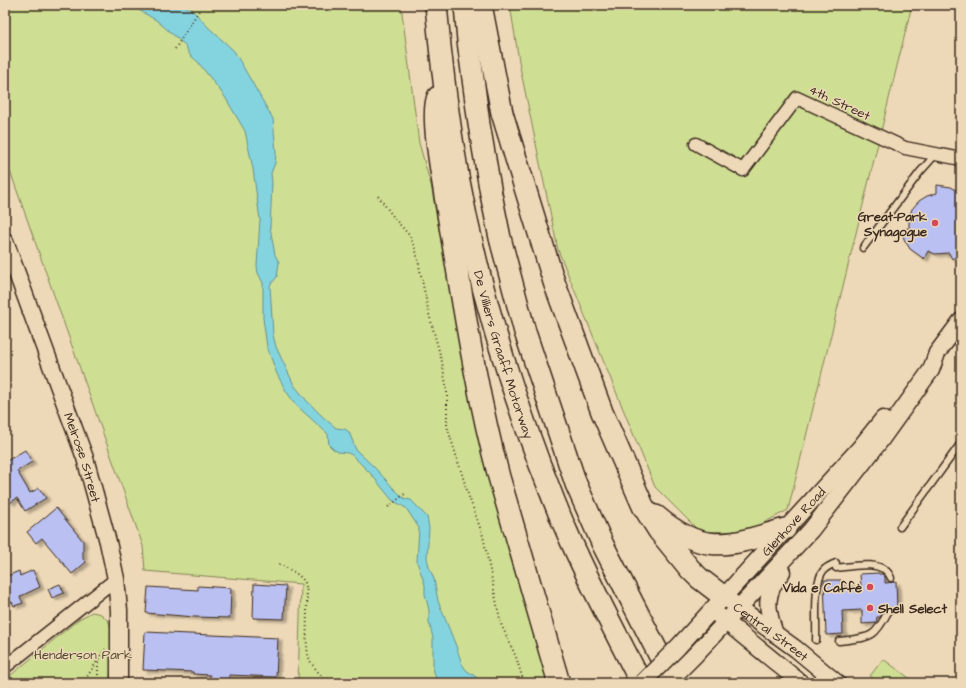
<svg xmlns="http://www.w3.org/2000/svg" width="966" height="688" viewBox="0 0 966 688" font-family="'Architects Daughter',sans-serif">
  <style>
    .green { fill: #cede92; stroke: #848458 }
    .water { fill: #84d4e0; stroke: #679092 }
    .building { fill: #bac0f1; stroke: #3b2a1e; filter: url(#shadow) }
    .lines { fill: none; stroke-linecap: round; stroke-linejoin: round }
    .lane-casing { stroke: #3b2a1e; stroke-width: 9 }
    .street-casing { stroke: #3b2a1e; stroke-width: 15 }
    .secondary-casing { stroke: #3b2a1e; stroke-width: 19 }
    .highway-casing { stroke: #3b2a1e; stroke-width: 24 }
    .path { stroke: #3b2a1e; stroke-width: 2; stroke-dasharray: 1 3; stroke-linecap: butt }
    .lane { stroke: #edd8b7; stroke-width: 6 }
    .street { stroke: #edd8b7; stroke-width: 12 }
    .secondary { stroke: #edd8b7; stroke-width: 16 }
    .highway { stroke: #edd8b7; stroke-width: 21 }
    .secondary-bridge-casing { stroke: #3b2a1e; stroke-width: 19; stroke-linecap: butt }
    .secondary-bridge { stroke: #edd8b7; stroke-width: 16 }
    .poi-dot { fill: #d1495b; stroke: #edd8b7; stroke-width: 1.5 }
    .labels { text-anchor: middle; stroke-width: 3; stroke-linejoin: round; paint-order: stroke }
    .street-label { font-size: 13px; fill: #3b2a1e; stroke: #edd8b7 }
    .poi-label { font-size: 13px; font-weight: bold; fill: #3b2a1e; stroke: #edd8b7; text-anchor: end }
    .park-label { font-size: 13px; fill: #51452f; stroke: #edd8b7 }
  </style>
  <defs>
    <filter id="shadow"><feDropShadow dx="4" dy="2.5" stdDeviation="1" flood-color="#0004"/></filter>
  </defs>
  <rect width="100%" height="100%" fill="#edd8b7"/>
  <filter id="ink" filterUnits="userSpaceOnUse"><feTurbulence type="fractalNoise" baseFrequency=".025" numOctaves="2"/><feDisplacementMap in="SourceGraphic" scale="8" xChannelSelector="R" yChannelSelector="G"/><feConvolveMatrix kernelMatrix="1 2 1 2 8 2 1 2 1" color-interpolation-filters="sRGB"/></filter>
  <g filter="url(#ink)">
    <g class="green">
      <path d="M 5,5 L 401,5 L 419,143 L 431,185 L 468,391 L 496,500 L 550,683 L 298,683 L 301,584 L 145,571 L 143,546 L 5,157 Z"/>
      <path d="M 510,5 L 912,5 L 788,510 L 748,531 L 700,532 L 655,487 L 558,250 L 520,67 Z"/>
      <path d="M 92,612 L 101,614 L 109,622 L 112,632 L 110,683 L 5,683 L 5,680 L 79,619 Z"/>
      <path d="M 883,659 L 916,683 L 880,683 L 870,676 Z"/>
    </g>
    <path class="water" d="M 130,5 L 184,5 L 192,10 L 208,27 L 234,51 L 273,119 L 276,153 L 275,163 L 271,173 L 272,183 L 270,227 L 275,255 L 279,262 L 277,277 L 270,285 L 273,335 L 276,347 L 294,385 L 307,401 L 324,418 L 336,428 L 345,429 L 349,432 L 356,450 L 375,468 L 396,491 L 405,499 L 411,500 L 427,517 L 429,528 L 427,558 L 429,567 L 434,579 L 438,601 L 456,646 L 462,664 L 466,670 L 476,677 L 479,683 L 437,683 L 433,668 L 433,638 L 429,622 L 429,610 L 425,594 L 425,585 L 417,562 L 419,528 L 406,508 L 392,500 L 371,474 L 352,455 L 348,453 L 338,452 L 333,449 L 329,445 L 328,434 L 296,405 L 286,391 L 277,374 L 267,347 L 263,318 L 263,283 L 258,273 L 257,266 L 260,220 L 253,169 L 245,131 L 225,97 L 198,62 L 190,55 L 185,45 L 156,20 Z"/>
    <g class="building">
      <path d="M 937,185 L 951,187 L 961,193 L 961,254 L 952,259 L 949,253 L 935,254 L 928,251 L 924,259 L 910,249 L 904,239 L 902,230 L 909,228 L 909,218 L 912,209 L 919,201 L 927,196 L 937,193 Z"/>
      <path d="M 25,450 L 32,462 L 17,471 L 30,493 L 39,488 L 46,498 L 25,511 L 17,498 L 10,503 L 5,494 L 5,462 Z"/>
      <path d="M 56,508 L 83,541 L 83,559 L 86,562 L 72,574 L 42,538 L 36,543 L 27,532 Z"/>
      <path d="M 33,570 L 40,587 L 23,595 L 20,597 L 23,603 L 14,606 L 12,602 L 9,602 L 8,598 L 5,599 L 5,577 L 19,571 L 20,576 Z"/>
      <path d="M 879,573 L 879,574 L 882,574 L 885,577 L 885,583 L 896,582 L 897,608 L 888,608 L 881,609 L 881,616 L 880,617 L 877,617 L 876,623 L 862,624 L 862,610 L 842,611 L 843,634 L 826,635 L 824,580 L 841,580 L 841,587 L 861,586 L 860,574 Z"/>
      <path d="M 60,584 L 64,593 L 52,598 L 48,589 Z"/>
      <path d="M 254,584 L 286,586 L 284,619 L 253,618 Z"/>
      <path d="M 198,586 L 231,588 L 230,618 L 195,617 L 146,613 L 148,587 L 198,590 Z"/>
      <path d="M 145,632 L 278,638 L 276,677 L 229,675 L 229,683 L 210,683 L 210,675 L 193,674 L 193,672 L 143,670 Z"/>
    </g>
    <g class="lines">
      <defs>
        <g id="lane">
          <path d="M 863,248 L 920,172 L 936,154"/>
          <path d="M 900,527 L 961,443"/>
          <path d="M 836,568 C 852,566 884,559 891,578"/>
          <path d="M 816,640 C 817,623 813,584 823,571 C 826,567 831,565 836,563"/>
          <path d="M 839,641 C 869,637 873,641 888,612"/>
        </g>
        <g id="street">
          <path d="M 696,144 L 743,170 L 797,98 L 905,148 L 961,159"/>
          <path d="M 5,667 L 116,579"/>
        </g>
        <g id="secondary">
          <path id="s1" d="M 5,241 L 85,458 L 108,542 L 116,579 L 119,610 L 119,683"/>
          <path id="s2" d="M 730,601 L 796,649 L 837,683"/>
          <path d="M 718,615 L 725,621 L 801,683"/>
          <path d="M 775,634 C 766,608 764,594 782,572"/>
          <path id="s3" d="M 677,648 L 859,449 L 883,419"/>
          <path d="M 694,656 L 811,530 L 880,441 L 931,370 L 937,353 L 961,321"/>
        </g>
        <g id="highway">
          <path id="s4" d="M 436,5 C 441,62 448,119 458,176 C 476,274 505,372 540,465 C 549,487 557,510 567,532 C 589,583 616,633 641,683"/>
          <path d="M 465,5 L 468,41 L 479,124 L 491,194 L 500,238 L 525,332 L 576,484 L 603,545 L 672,680"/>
          <path d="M 481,5 L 502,113 L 554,282 L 602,412 L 643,506 L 659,531 L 690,569 L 699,578 L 724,597"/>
          <path d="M 438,97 C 429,113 445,192 448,214 C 463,302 476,391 499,477 L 559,683"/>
          <path d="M 656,516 C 704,557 731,545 785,529"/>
        </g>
      </defs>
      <use href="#lane" class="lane-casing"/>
      <use href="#street" class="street-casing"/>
      <use href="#secondary" class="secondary-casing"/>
      <use href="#highway" class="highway-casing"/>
      <g class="path">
        <path d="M 175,49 L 200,9"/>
        <path d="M 378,196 L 395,219 L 410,236 L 416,251 L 429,314 L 442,362 L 447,391 L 447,426 L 469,497 L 483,536 L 501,624 L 516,657 L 524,683"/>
        <path d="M 388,507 L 406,493"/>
        <path d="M 279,564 C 288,569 298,573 304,581 C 311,591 303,641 309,658 C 311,665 322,676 327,683"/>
        <path d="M 83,683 L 105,649"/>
        <path d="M 98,683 L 98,660"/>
      </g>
      <use href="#lane" class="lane"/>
      <use href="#street" class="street"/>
      <use href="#secondary" class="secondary"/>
      <use href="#highway" class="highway"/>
      <defs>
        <g id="secondary-bridge">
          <path d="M 642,683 L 677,648"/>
          <path d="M 667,683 L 694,656"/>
        </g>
      </defs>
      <use href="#secondary-bridge" class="secondary-bridge-casing"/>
      <use href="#secondary-bridge" class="secondary-bridge"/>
    </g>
  </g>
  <g class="poi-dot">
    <circle cx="935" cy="223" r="4"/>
    <circle cx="870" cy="587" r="4"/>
    <circle cx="870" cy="608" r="4"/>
  </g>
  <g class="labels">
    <g class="street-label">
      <text transform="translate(840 102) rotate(25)" y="5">4th Street</text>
      <text dy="5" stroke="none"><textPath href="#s4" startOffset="357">De Villiers Graaff Motorway</textPath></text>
      <text dy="5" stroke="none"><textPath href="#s1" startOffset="230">Melrose Street</textPath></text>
      <text dy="5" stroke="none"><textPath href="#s3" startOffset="172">Glenhove Road</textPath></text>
      <text dy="5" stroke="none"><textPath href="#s2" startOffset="51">Central Street</textPath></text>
    </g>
    <g class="poi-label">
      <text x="927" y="221">Great-Park<tspan x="927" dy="15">Synagogue</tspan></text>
      <text x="862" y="592">Vida e Caffè</text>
      <text x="878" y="613" text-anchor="start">Shell Select</text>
    </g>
    <g class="park-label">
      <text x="83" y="659">Henderson Park</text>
    </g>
  </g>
  <rect width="966" height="688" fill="none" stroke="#edd8b7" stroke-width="20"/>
  <rect x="10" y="10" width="946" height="668" fill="none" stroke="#3b2a1e" stroke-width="1.5" filter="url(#ink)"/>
</svg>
